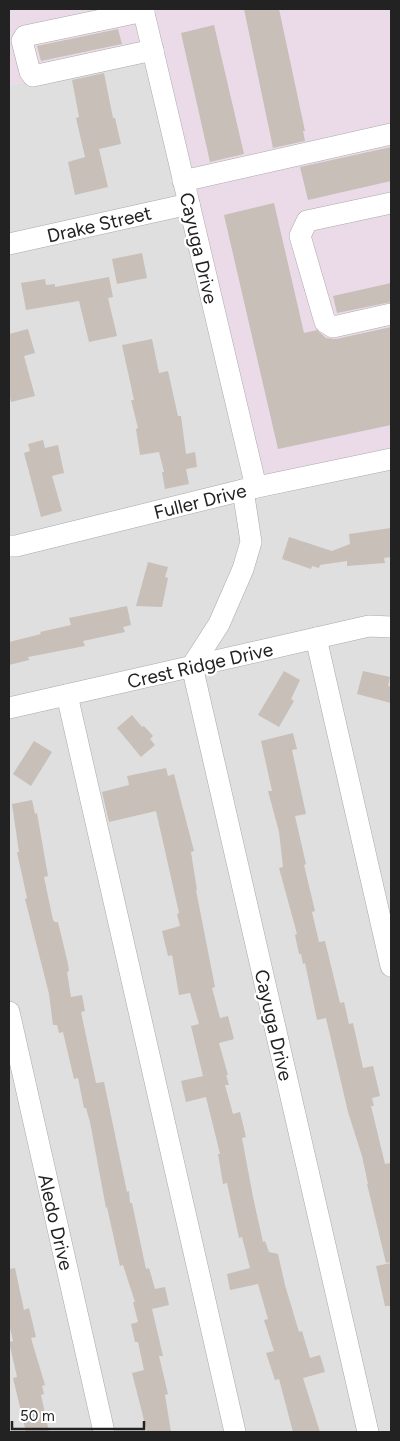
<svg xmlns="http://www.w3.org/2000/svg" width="400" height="1441" viewBox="0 0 400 1441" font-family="Figtree,sans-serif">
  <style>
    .residential { fill: #e0dfdf }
    .industrial { fill: #ebdbe8 }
    .building { fill: #c7bfb8 }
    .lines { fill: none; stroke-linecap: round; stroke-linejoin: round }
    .minor-casing { stroke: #a9a9a9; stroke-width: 22 }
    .minor { stroke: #fff; stroke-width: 21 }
    .labels { text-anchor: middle; stroke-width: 4.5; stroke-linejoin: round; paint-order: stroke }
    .street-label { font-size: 19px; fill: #222; stroke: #fff }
  </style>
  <rect width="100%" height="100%" fill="#f2efe9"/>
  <path class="residential" d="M 146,59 L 257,499 L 391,469 L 391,1432 L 116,1432 L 115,1429 L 106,1432 L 9,1432 L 9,85 Z"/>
  <path class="industrial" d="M 9,9 L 391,9 L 391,469 L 256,499 L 146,60 L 9,85 Z"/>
  <g class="building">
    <path d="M 244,9 L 279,9 L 305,131 L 303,131 L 305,141 L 273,148 Z"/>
    <path d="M 214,25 L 244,154 L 210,162 L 181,33 Z"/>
    <path d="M 118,29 L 122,44 L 41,61 L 37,46 Z"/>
    <path d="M 104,73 L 113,118 L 115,118 L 121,144 L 99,149 L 108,187 L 75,195 L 68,162 L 85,157 L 76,118 L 79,117 L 72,80 Z"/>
    <path d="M 391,147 L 391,181 L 308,200 L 300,167 Z"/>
    <path d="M 274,203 L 304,333 L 317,330 L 326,338 L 336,339 L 391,327 L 391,425 L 278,449 L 224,215 Z"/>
    <path d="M 142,253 L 147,278 L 117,284 L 112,259 Z"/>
    <path d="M 109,277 L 113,297 L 108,298 L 117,336 L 89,342 L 79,301 L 26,310 L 21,283 L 45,279 L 46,285 L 55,284 L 55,287 Z"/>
    <path d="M 391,283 L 391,302 L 337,313 L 333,296 Z"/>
    <path d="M 28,329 L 35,353 L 24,356 L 35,396 L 11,402 L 9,392 L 9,334 Z"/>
    <path d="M 152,339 L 159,373 L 168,371 L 178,416 L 181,416 L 186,454 L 195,452 L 197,467 L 186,469 L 189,484 L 165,489 L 162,472 L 164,472 L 159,452 L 140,455 L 136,429 L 138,428 L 131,400 L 134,400 L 122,345 Z"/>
    <path d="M 43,440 L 45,448 L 58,445 L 64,473 L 52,476 L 62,511 L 41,517 L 24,453 L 30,451 L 28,444 Z"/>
    <path d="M 391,528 L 391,557 L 384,558 L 385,563 L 347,566 L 347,561 L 320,565 L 319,568 L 312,566 L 311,569 L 282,559 L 289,537 L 332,551 L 350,544 L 349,534 Z"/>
    <path d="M 148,562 L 168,567 L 165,577 L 168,578 L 162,607 L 136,606 Z"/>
    <path d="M 127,606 L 131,625 L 123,627 L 125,632 L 83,641 L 85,646 L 28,657 L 29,660 L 9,665 L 9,642 L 41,634 L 40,632 L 71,625 L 69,618 Z"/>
    <path d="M 284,671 L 300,680 L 291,699 L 294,701 L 279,727 L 258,715 Z"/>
    <path d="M 363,671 L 390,677 L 388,686 L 391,687 L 391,703 L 357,694 Z"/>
    <path d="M 132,715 L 142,727 L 144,726 L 153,736 L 150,739 L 155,745 L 141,757 L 117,728 Z"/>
    <path d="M 293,733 L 297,749 L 292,750 L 306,814 L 295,816 L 306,864 L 304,865 L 315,911 L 312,912 L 319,942 L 325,941 L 340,1003 L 344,1002 L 349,1024 L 353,1023 L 363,1068 L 373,1066 L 380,1096 L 372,1098 L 374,1106 L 371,1106 L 385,1164 L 391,1163 L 391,1262 L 386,1263 L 367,1184 L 368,1184 L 362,1156 L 348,1112 L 326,1018 L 317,1020 L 305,963 L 303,964 L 301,954 L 299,954 L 295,935 L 297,934 L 279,868 L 283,867 L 279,832 L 268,791 L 272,791 L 261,741 Z"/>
    <path d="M 34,741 L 52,752 L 31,786 L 13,774 Z"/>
    <path d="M 166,768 L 168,776 L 174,774 L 194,851 L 191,852 L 197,890 L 196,890 L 215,987 L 212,988 L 220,1018 L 228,1016 L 234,1039 L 219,1043 L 228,1075 L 226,1075 L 229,1085 L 225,1085 L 233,1114 L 240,1112 L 246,1137 L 242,1138 L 253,1197 L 263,1242 L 265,1241 L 269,1252 L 278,1254 L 285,1285 L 299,1332 L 302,1331 L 310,1358 L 320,1355 L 325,1372 L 303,1378 L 320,1432 L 293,1432 L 279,1379 L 275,1380 L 266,1353 L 274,1351 L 264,1320 L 268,1319 L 258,1284 L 230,1290 L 227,1274 L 250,1268 L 242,1237 L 239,1238 L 227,1183 L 223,1184 L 218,1154 L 220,1154 L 206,1097 L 186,1102 L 181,1081 L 203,1076 L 191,1026 L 199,1024 L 190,993 L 179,995 L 172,955 L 168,956 L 162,931 L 180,926 L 177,914 L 179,913 L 156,811 L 109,822 L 102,792 L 129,785 L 127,776 Z"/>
    <path d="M 32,800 L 35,814 L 37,813 L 48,876 L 44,877 L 53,920 L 55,922 L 58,922 L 68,964 L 69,971 L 67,972 L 71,997 L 82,995 L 85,1011 L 81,1012 L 96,1083 L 104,1082 L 127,1192 L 129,1191 L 130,1203 L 132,1203 L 146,1269 L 149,1268 L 155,1289 L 165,1287 L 169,1305 L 152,1309 L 163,1356 L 159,1356 L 168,1394 L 165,1395 L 171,1432 L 147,1432 L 132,1373 L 144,1370 L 138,1342 L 135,1342 L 131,1324 L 138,1322 L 133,1302 L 135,1302 L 123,1265 L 120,1266 L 107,1207 L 106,1208 L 90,1122 L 86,1108 L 84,1108 L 78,1078 L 74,1079 L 63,1032 L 59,1033 L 57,1025 L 53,1025 L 49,994 L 25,899 L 27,898 L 17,852 L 19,852 L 12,804 Z"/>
    <path d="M 391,1263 L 391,1306 L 385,1306 L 376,1266 Z"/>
    <path d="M 15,1268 L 24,1310 L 29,1308 L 36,1337 L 31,1338 L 45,1385 L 42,1386 L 44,1394 L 41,1395 L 49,1432 L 26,1432 L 13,1378 L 17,1377 L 9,1342 L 13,1341 L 9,1324 L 9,1269 Z"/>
  </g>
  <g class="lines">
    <defs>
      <g id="minor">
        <path d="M 143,9 L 256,487"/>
        <path d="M 144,11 L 25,36 L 22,41 L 30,72 L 33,76 L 153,50"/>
        <path d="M 183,181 L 391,134"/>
        <path d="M 391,203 L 307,221 L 300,236 L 325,322 L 333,327 L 391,314"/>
        <path d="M 9,244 L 189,204"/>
        <path d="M 243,490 L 251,542 L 243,569 L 219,624 L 192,666 L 368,1432"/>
        <path d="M 9,546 L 16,546 L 243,490 L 391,459"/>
        <path d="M 316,638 L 391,966"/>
        <path d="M 67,695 L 235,1432"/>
        <path d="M 9,708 L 369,626 L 391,627"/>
        <path d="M 9,1012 L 104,1432"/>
      </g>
    </defs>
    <use href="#minor" class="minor-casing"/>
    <use href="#minor" class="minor"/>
  </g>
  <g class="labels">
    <g class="street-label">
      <text transform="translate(99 224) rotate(-13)" y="7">Drake Street</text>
      <text transform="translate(199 248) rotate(77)" y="7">Cayuga Drive</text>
      <text transform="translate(200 501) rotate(-14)" y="7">Fuller Drive</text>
      <text transform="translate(200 665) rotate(-13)" y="7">Crest Ridge Drive</text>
      <text transform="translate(274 1025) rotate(77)" y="7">Cayuga Drive</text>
      <text transform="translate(56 1222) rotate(77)" y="7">Aledo Drive</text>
    </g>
  </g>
  <rect width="400" height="1441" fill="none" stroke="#222222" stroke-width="20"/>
  <path d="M12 1421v8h132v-8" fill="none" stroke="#222222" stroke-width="2.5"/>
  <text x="20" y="1421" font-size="15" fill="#222222" stroke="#ffffff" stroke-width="4" paint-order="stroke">50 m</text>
</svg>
